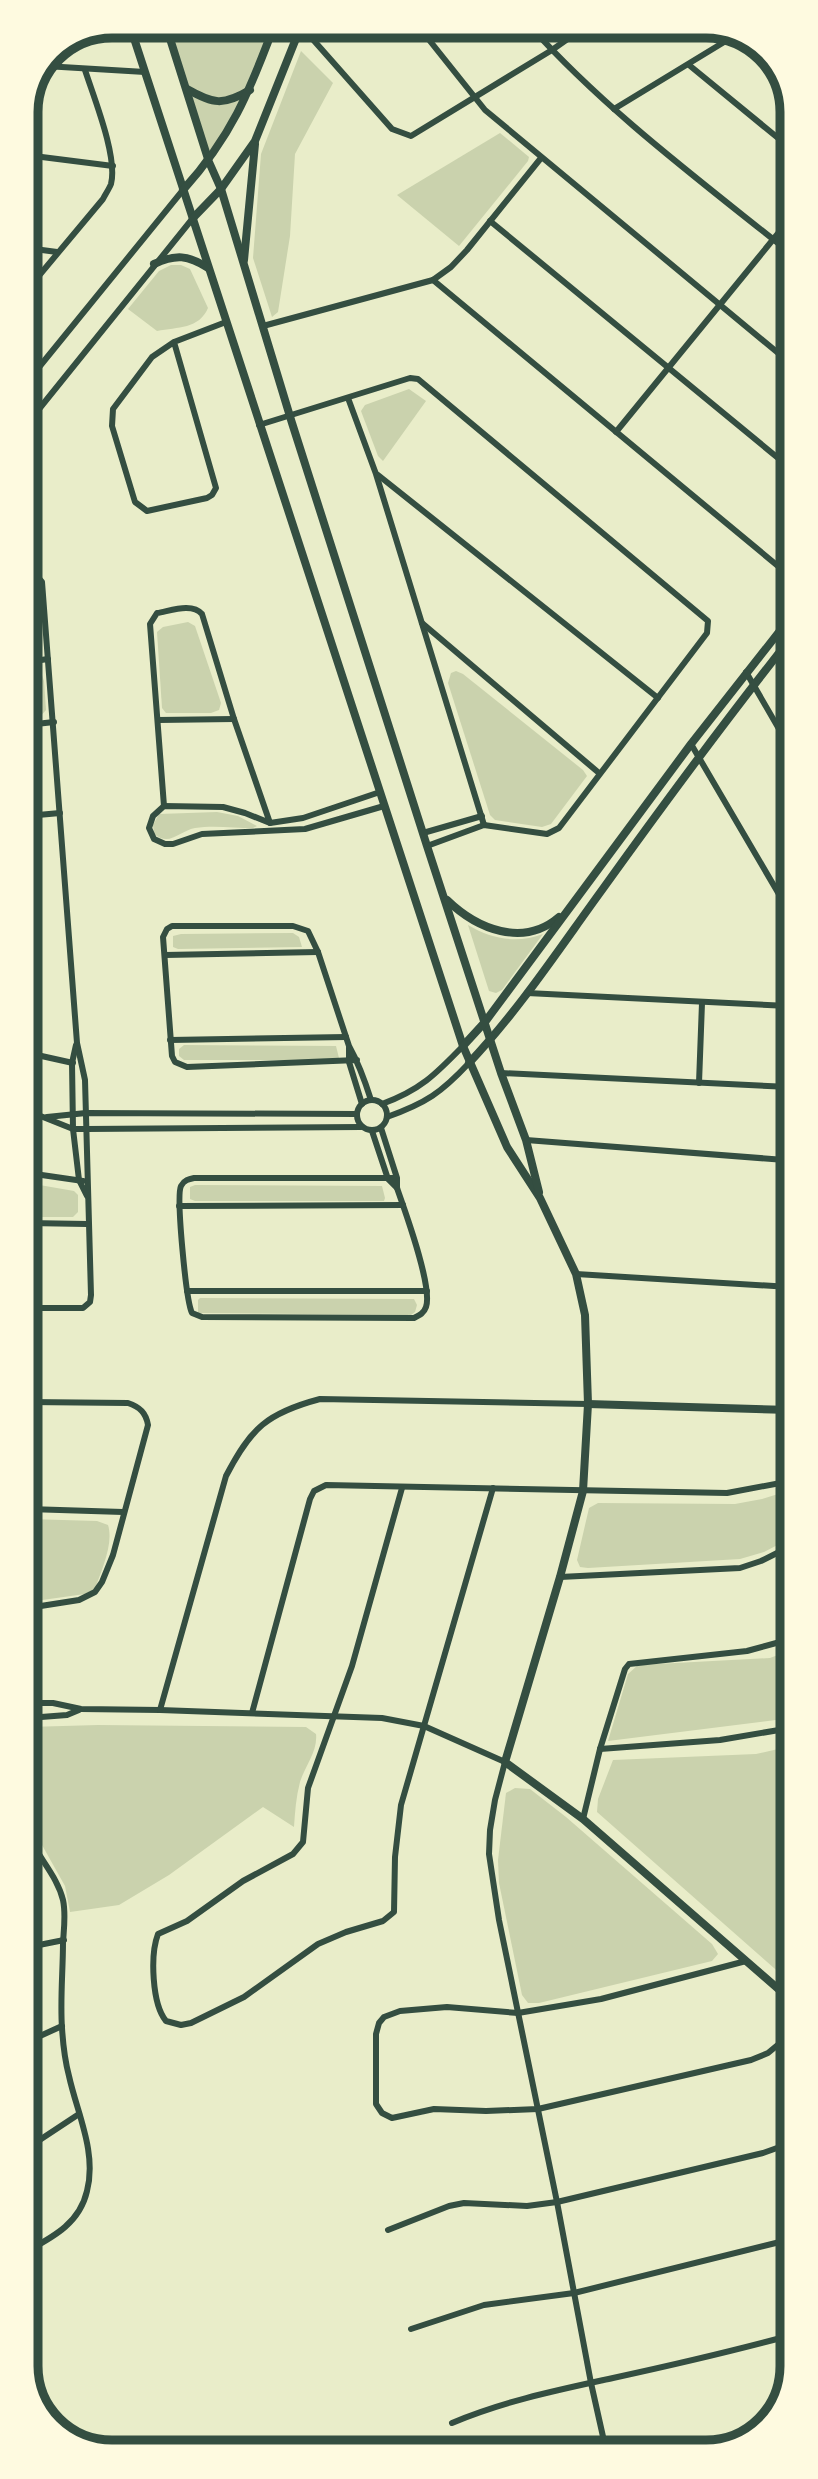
<svg xmlns="http://www.w3.org/2000/svg" width="818" height="2479" viewBox="0 0 818 2479" font-family="Spectral,serif">
  <style>
    .green { fill: #cad2ad }
    .lines { fill: none; stroke-linecap: round; stroke-linejoin: round }
    .minor { stroke: #344e41; stroke-width: 6 }
    .tertiary { stroke: #344e41; stroke-width: 8 }
    .rim { fill: none; stroke: #344e41; stroke-width: 9 }
  </style>
  <rect width="100%" height="100%" fill="#e9edc9"/>
  <g class="green">
    <path d="M 166,26 L 276,26 L 250,90 L 207,156 Z"/>
    <path d="M 301,51 L 333,83 L 295,154 L 290,236 L 278,312 L 272,317 L 253,258 L 261,154 Z"/>
    <path d="M 500,133 L 529,157 L 528,161 L 459,246 L 397,195 Z"/>
    <path d="M 171,265 L 181,265 L 190,269 L 208,308 C 199,329 178,327 157,331 L 128,309 L 159,271 Z"/>
    <path d="M 409,389 L 426,401 L 383,461 L 378,456 L 361,411 L 365,405 Z"/>
    <path d="M 188,622 L 195,626 L 221,703 L 219,710 L 211,713 L 166,713 L 162,708 L 157,632 L 163,627 Z"/>
    <path d="M 456,671 L 463,674 L 583,770 L 587,776 L 551,824 L 542,827 L 495,820 L 490,815 L 448,683 L 451,673 Z"/>
    <path d="M 41,672 L 44,681 L 46,710 L 39,718 L 27,720 L 27,673 Z"/>
    <path d="M 217,812 L 238,816 L 257,826 L 253,828 C 234,828 213,825 195,828 C 179,831 170,847 154,834 L 153,825 L 159,814 Z"/>
    <path d="M 468,925 C 491,939 517,944 543,934 L 502,990 L 496,993 L 489,991 Z"/>
    <path d="M 293,933 L 299,937 L 302,947 L 178,949 L 173,947 L 173,936 L 181,934 Z"/>
    <path d="M 184,1045 L 336,1046 L 339,1058 L 337,1060 L 184,1060 L 179,1056 L 179,1049 Z"/>
    <path d="M 28,1183 L 74,1191 L 78,1195 L 78,1212 L 73,1217 L 28,1217 Z"/>
    <path d="M 195,1185 L 382,1186 L 385,1198 L 384,1201 L 195,1201 L 190,1199 L 190,1187 Z"/>
    <path d="M 200,1298 L 414,1299 L 417,1305 L 415,1312 L 411,1315 L 198,1313 L 198,1300 Z"/>
    <path d="M 791,1490 L 791,1538 L 764,1552 L 740,1559 L 588,1568 L 580,1567 L 577,1560 L 589,1508 L 598,1503 L 735,1504 L 762,1499 Z"/>
    <path d="M 28,1519 L 97,1521 L 108,1525 C 114,1544 101,1571 95,1589 L 85,1594 L 28,1602 Z"/>
    <path d="M 791,1650 L 791,1718 L 608,1741 L 628,1674 L 638,1665 L 770,1658 Z"/>
    <path d="M 98,1725 L 306,1727 L 316,1734 C 318,1751 305,1766 300,1782 C 296,1797 295,1812 294,1827 L 263,1807 L 169,1875 L 119,1905 L 70,1912 L 65,1886 L 28,1820 L 28,1727 Z"/>
    <path d="M 791,1746 L 791,1983 L 597,1812 L 598,1799 L 613,1760 L 756,1754 Z"/>
    <path d="M 515,1788 L 530,1789 L 566,1817 L 712,1944 L 718,1954 L 712,1961 L 539,2003 L 528,2003 L 522,1995 L 499,1883 L 498,1860 L 506,1793 Z"/>
  </g>
  <g class="lines">
    <g class="minor">
      <path d="M 301,26 L 392,129 L 411,136 L 552,50 L 586,26"/>
      <path d="M 418,26 L 485,110 L 789,362"/>
      <path d="M 530,26 C 605,110 702,182 789,252"/>
      <path d="M 689,65 L 789,147"/>
      <path d="M 45,66 L 145,72"/>
      <path d="M 614,109 L 734,36"/>
      <path d="M 26,155 L 113,166"/>
      <path d="M 490,221 L 789,467"/>
      <path d="M 27,248 L 57,252"/>
      <path d="M 433,280 L 790,576"/>
      <path d="M 27,290 L 103,199 C 105,195 109,189 111,184 C 118,157 94,98 85,70"/>
      <path d="M 263,326 L 433,280 L 451,267 L 467,250 L 541,158"/>
      <path d="M 174,342 L 216,488 L 212,495 L 207,498 L 147,511 L 135,502 L 112,426 L 113,409 L 152,357 L 174,342 L 226,322"/>
      <path d="M 27,382 L 183,190"/>
      <path d="M 348,398 L 376,474 L 484,825"/>
      <path d="M 27,424 L 193,218"/>
      <path d="M 259,425 L 410,378 L 418,379 L 708,621 L 707,633 L 559,828 L 547,834 L 484,825 L 427,846"/>
      <path d="M 616,432 L 789,220"/>
      <path d="M 378,475 L 658,698"/>
      <path d="M 27,575 L 36,575 L 42,582 L 77,1043 L 85,1080 L 91,1295 L 90,1302 L 83,1308 L 28,1308"/>
      <path d="M 422,623 L 599,773"/>
      <path d="M 27,662 L 48,659"/>
      <path d="M 746,672 L 790,748"/>
      <path d="M 158,720 L 234,719"/>
      <path d="M 27,725 L 54,722"/>
      <path d="M 691,744 L 790,913"/>
      <path d="M 380,792 L 303,818 L 270,823 L 245,813 L 223,807 L 164,806 L 153,816 L 149,828 L 154,839 L 165,844 L 173,844 L 202,834 L 305,829 L 384,806"/>
      <path d="M 164,806 L 150,624 L 157,613 C 170,611 192,602 202,614 L 234,719 L 270,823"/>
      <path d="M 27,816 L 60,813"/>
      <path d="M 423,833 L 482,816"/>
      <path d="M 165,955 L 318,952"/>
      <path d="M 527,993 L 789,1006"/>
      <path d="M 790,995 L 786,1087 L 783,1287 L 790,1310"/>
      <path d="M 170,1040 L 346,1037"/>
      <path d="M 76,1045 L 72,1063 L 73,1129 L 79,1180 L 87,1196"/>
      <path d="M 349,1048 L 349,1062 L 362,1104"/>
      <path d="M 28,1053 L 73,1063"/>
      <path d="M 357,1060 L 187,1067 L 175,1062 L 172,1056 L 163,937 L 167,929 L 172,926 L 293,926 L 308,931 L 318,952 L 349,1046 C 359,1064 365,1081 371,1100"/>
      <path d="M 501,1073 L 790,1087"/>
      <path d="M 699,1083 L 702,1003"/>
      <circle cx="372" cy="1115" r="15"/>
      <path d="M 382,1104 C 420,1090 435,1075 463,1046"/>
      <path d="M 28,1111 L 73,1129 L 86,1129 L 361,1127"/>
      <path d="M 47,1117 L 86,1113 L 356,1114"/>
      <path d="M 387,1117 C 426,1103 441,1093 469,1063"/>
      <path d="M 381,1128 L 397,1178 L 397,1188 C 405,1211 433,1287 426,1307 C 424,1313 420,1315 414,1318 L 202,1317 L 192,1313 C 186,1301 176,1196 181,1186 C 184,1180 189,1179 194,1178 L 397,1178"/>
      <path d="M 372,1131 L 388,1179 L 397,1188"/>
      <path d="M 526,1140 L 785,1160"/>
      <path d="M 28,1173 L 83,1181"/>
      <path d="M 179,1206 L 403,1205"/>
      <path d="M 28,1223 L 87,1224"/>
      <path d="M 576,1274 L 790,1287"/>
      <path d="M 187,1291 L 427,1291"/>
      <path d="M 28,1402 L 128,1403 C 140,1407 146,1413 148,1425 L 113,1555 L 102,1582 L 95,1592 L 79,1600 L 28,1608"/>
      <path d="M 402,1488 L 352,1666 L 308,1788 L 303,1842 L 293,1854 L 243,1881 L 187,1921 L 158,1934 C 150,1955 152,2004 166,2021 L 181,2025 L 191,2023 L 244,1997 L 318,1944 L 346,1932 L 383,1921 L 394,1912 L 395,1857 L 401,1805 L 493,1488"/>
      <path d="M 28,1509 L 123,1512"/>
      <path d="M 560,1577 L 740,1568 L 761,1561 L 791,1546"/>
      <path d="M 28,1703 L 53,1703 L 81,1709 L 160,1710 L 382,1718 L 424,1726 L 505,1762 L 495,1800 L 490,1830 L 489,1854 L 499,1920 L 557,2202 L 591,2383 L 606,2450"/>
      <path d="M 160,1710 L 226,1476 C 251,1428 267,1413 320,1399 L 588,1404"/>
      <path d="M 252,1713 L 310,1499 L 314,1491 L 326,1485 L 727,1493 L 791,1481"/>
      <path d="M 28,1718 L 67,1715 L 79,1710"/>
      <path d="M 600,1749 L 720,1740 L 791,1728"/>
      <path d="M 583,1819 L 600,1749 L 625,1669 L 629,1664 L 747,1651 L 791,1639"/>
      <path d="M 28,1833 C 37,1857 57,1875 63,1900 C 66,1914 64,1928 63,1942 C 63,1971 60,2000 62,2028 C 63,2044 65,2061 69,2076 C 77,2113 97,2152 87,2191 C 80,2222 55,2236 29,2250"/>
      <path d="M 29,1947 L 64,1940"/>
      <path d="M 746,1961 L 601,1999 L 518,2013 L 447,2007 L 400,2011 L 384,2017 L 379,2023 L 376,2034 L 376,2104 L 382,2113 L 392,2118 L 434,2109 L 486,2111 L 538,2109 L 751,2060 L 768,2053 L 791,2034"/>
      <path d="M 29,2041 L 62,2026"/>
      <path d="M 29,2147 L 79,2114"/>
      <path d="M 388,2230 L 449,2206 L 464,2203 L 527,2206 L 557,2202 L 763,2153 L 791,2143"/>
      <path d="M 411,2329 L 484,2305 L 574,2293 L 792,2239"/>
      <path d="M 452,2423 C 504,2401 558,2390 613,2378 C 673,2365 733,2351 792,2335"/>
    </g>
    <g class="tertiary">
      <path d="M 130,26 L 463,1046 L 507,1147 L 540,1198 L 576,1274 L 585,1315 L 588,1404 L 583,1491 L 560,1577 L 505,1762 L 583,1819 L 791,2000"/>
      <path d="M 166,26 L 209,162 L 221,189 L 292,423 L 427,846 L 501,1073 L 526,1140 L 539,1192"/>
      <path d="M 187,89 C 213,104 223,106 250,90"/>
      <path d="M 183,190 C 231,137 249,93 274,26"/>
      <path d="M 193,218 L 221,189 L 255,141 L 301,26"/>
      <path d="M 244,260 L 255,144"/>
      <path d="M 154,264 C 176,254 188,255 208,268"/>
      <path d="M 447,900 C 477,929 523,948 559,917"/>
      <path d="M 463,1046 L 485,1022 L 691,744 L 790,618"/>
      <path d="M 469,1063 C 519,1010 559,949 602,890 C 663,805 725,721 790,639"/>
      <path d="M 588,1404 L 791,1410"/>
    </g>
  </g>
  <path d="M0 0H818V2479H0ZM112 38H706A74 74 0 0 1 780 112V2366A74 74 0 0 1 706 2440H112A74 74 0 0 1 38 2366V112A74 74 0 0 1 112 38Z" fill="#fefae0" fill-rule="evenodd"/>
  <path class="rim" d="M112 38H706A74 74 0 0 1 780 112V2366A74 74 0 0 1 706 2440H112A74 74 0 0 1 38 2366V112A74 74 0 0 1 112 38Z"/>
</svg>
